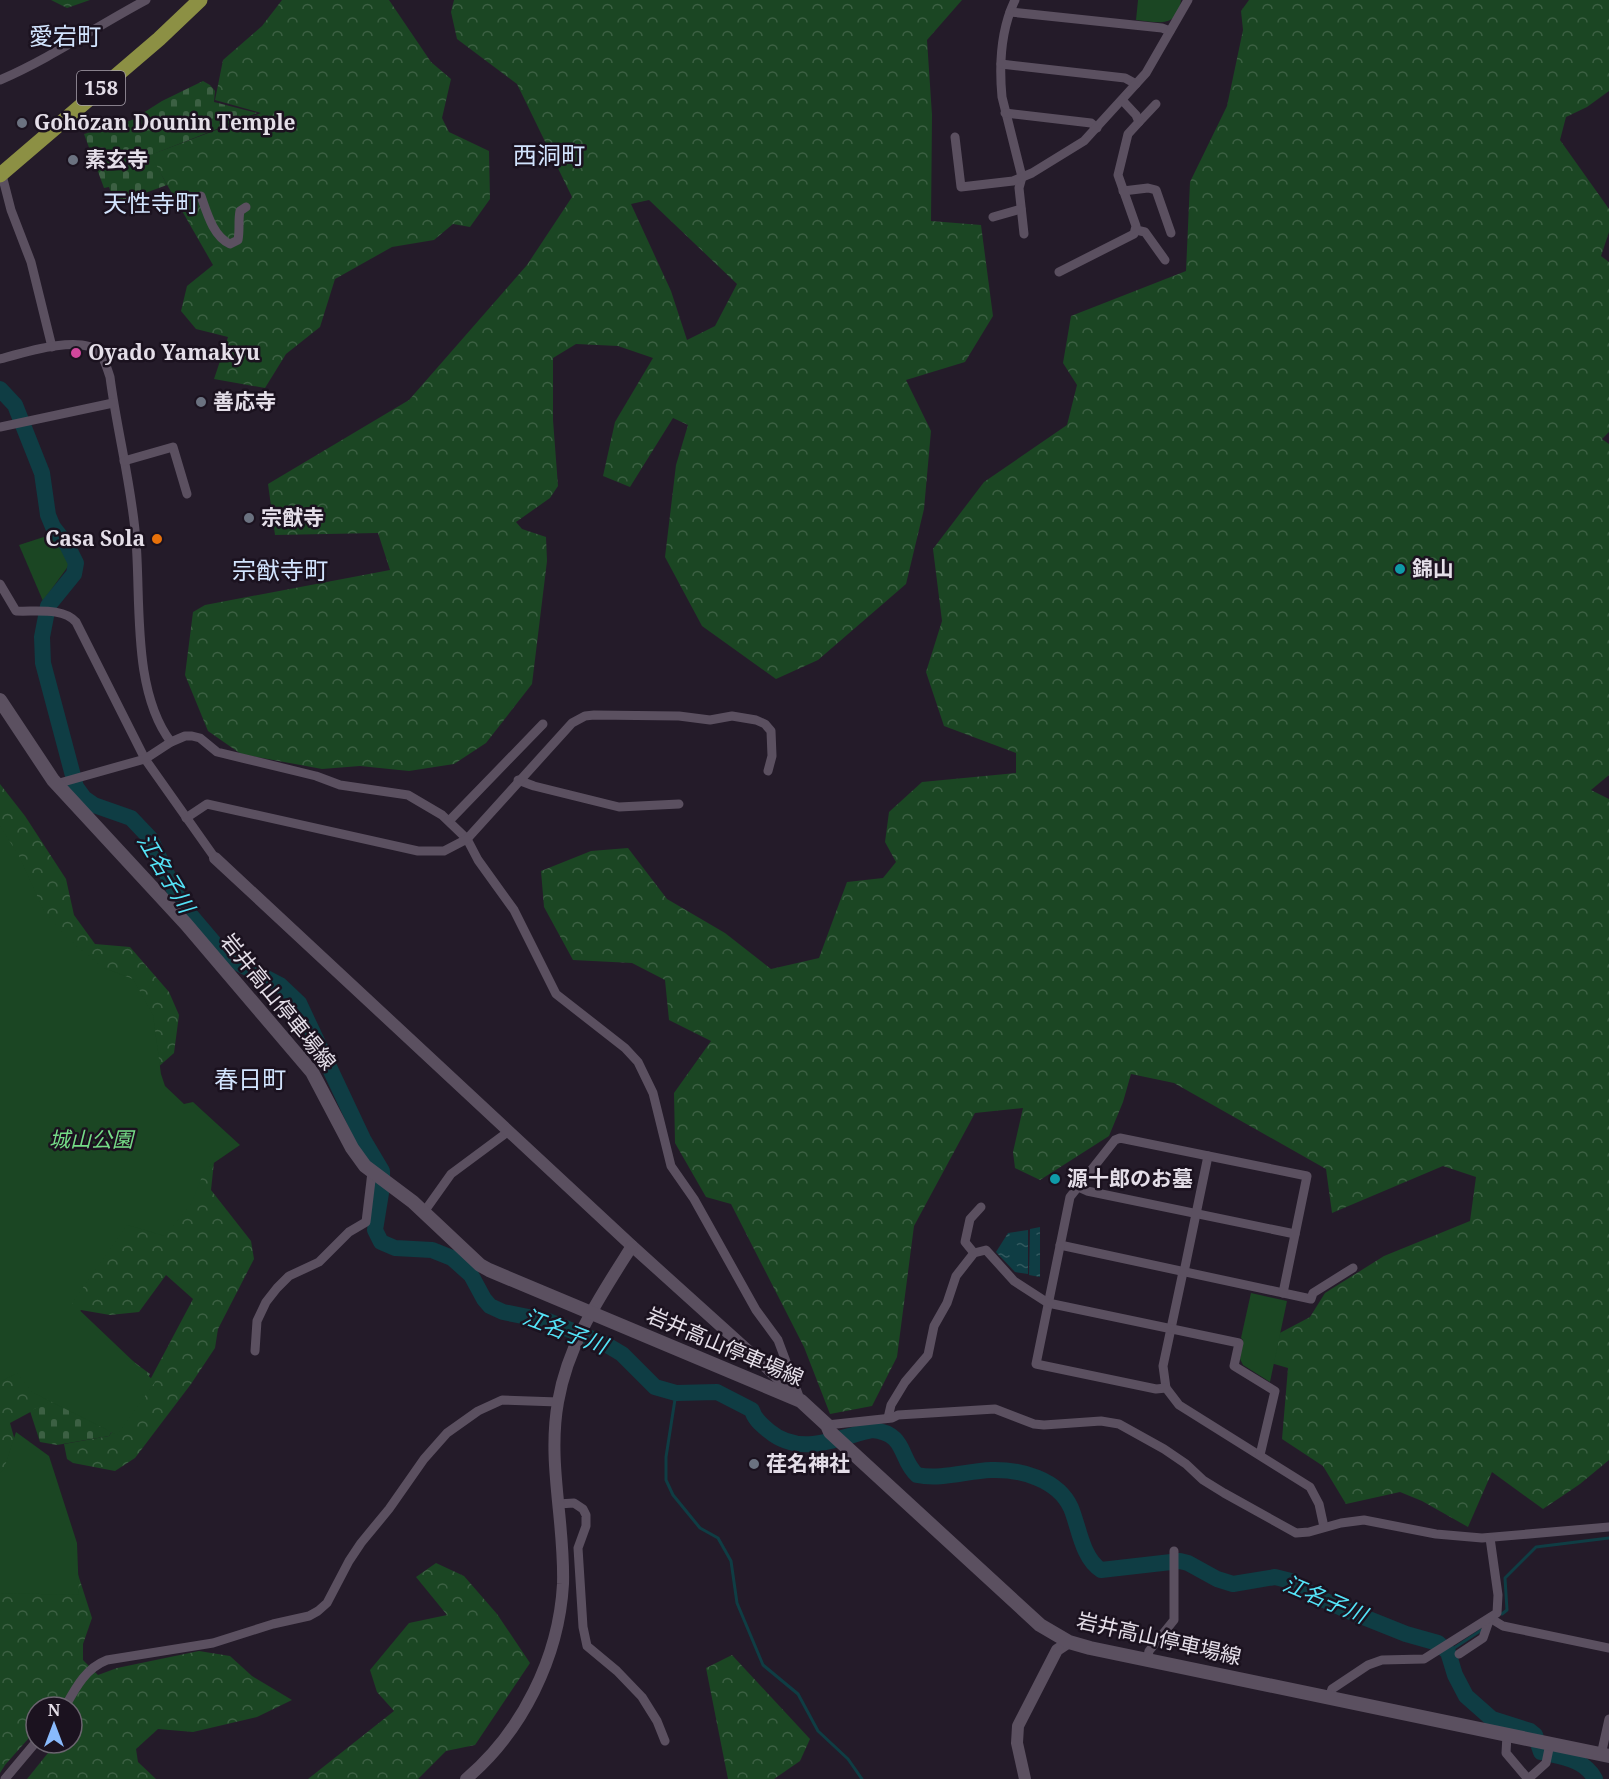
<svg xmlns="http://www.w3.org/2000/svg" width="1609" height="1779" viewBox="0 0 1609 1779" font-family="'Noto Serif','Noto Sans JP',serif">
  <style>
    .forest { fill: url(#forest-crowns); fill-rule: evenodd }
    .cemetery { fill: url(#cemetery-stones) }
    .park { fill: #1b4623 }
    .water { fill: url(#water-ripples) }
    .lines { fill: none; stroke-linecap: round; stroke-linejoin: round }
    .stream { stroke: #0f3d44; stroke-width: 3 }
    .river { stroke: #0f3d44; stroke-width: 16 }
    .minor { stroke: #5b5060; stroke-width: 9 }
    .tertiary { stroke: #5b5060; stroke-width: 12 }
    .secondary { stroke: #5b5060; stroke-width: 14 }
    .trunk { stroke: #8c9044; stroke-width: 15 }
    .worship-dot { fill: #6b7280; stroke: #1b121f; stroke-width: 2 }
    .hotel-dot { fill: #d1479c; stroke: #1b121f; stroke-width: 2 }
    .food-dot { fill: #e8710a; stroke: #1b121f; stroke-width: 2 }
    .culture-dot { fill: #0f9aa8; stroke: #1b121f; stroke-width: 2 }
    .labels { text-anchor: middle; stroke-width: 5; stroke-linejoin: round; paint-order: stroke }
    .shield { fill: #1b121f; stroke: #a8a1ac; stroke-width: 1.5 }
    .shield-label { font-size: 20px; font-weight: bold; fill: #e4dee8 }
    .poi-label { font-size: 21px; font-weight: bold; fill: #e4dee8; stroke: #1b121f; text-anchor: start }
    .street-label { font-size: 21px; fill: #e4dee8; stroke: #1b121f }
    .park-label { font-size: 21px; font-style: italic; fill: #75dc87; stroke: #1b121f }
    .water-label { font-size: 22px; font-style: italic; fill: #54e3f7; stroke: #1b121f }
    .quarter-label { font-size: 24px; fill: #d2e4fe; stroke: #1b121f }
  </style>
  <defs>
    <pattern id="forest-crowns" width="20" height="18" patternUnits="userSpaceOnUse" patternTransform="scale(1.5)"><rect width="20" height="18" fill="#1b4623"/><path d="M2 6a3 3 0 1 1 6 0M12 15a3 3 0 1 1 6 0" fill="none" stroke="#3c6043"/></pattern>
    <pattern id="cemetery-stones" width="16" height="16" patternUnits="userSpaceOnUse" patternTransform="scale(1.5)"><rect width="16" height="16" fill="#1b4623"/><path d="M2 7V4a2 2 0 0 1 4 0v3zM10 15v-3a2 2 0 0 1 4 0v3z" fill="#3c6043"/></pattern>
    <pattern id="water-ripples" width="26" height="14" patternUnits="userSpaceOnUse" patternTransform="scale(1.5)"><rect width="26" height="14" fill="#0f3d44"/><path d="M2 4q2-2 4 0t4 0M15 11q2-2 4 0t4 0" fill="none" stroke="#32595f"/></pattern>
  </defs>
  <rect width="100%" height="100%" fill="#241b29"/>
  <g class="forest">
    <path d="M 51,0 L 90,0 L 67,8 Z"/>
    <path d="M 282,0 L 389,0 L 431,62 L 451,79 L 442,118 L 449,132 L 489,151 L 490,199 L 470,227 L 453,224 L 434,240 L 392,247 L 335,279 L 320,327 L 286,354 L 265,388 L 214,379 L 228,337 L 196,329 L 181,311 L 187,286 L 213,265 L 150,155 L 261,113 L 215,100 L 223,60 L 262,26 Z"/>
    <path d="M 454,0 L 962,0 L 927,40 L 932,115 L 931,221 L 981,225 L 993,316 L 965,362 L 906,380 L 931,431 L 924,509 L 906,584 L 818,660 L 776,679 L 702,626 L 665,557 L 676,465 L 688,425 L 673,418 L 630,487 L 603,476 L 615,422 L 653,358 L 618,346 L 576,344 L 553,358 L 553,420 L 558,486 L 550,498 L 516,522 L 522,529 L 546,537 L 547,561 L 532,684 L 486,743 L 454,764 L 409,771 L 360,766 L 322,769 L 241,754 L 208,731 L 185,675 L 193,612 L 205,605 L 390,570 L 378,533 L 275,535 L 268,484 L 409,400 L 527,265 L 572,197 L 517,84 L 457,39 L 451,12 ZM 649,200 L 737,284 L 715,326 L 687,340 L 671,291 L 631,204 Z"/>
    <path d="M 1249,0 L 1609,0 L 1609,91 L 1587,107 L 1566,117 L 1560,140 L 1609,209 L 1609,232 L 1601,256 L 1609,262 L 1609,432 L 1602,439 L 1609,444 L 1609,775 L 1591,790 L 1609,799 L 1609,1460 L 1580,1484 L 1543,1509 L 1492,1472 L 1468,1527 L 1422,1501 L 1400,1492 L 1346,1504 L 1323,1466 L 1282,1439 L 1288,1368 L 1267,1362 L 1276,1335 L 1310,1317 L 1325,1293 L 1384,1256 L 1470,1221 L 1476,1177 L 1443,1166 L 1332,1213 L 1326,1169 L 1174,1083 L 1131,1074 L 1123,1102 L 1109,1136 L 1040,1180 L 1015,1168 L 1013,1152 L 1023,1108 L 975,1113 L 914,1226 L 897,1357 L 872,1406 L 830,1414 L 804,1347 L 731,1204 L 706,1197 L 675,1143 L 674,1093 L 711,1041 L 669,1020 L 665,980 L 632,963 L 573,960 L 544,907 L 541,871 L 591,851 L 628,848 L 667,899 L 725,933 L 771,969 L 819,958 L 847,882 L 883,878 L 896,862 L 885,842 L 889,812 L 922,782 L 1016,773 L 1016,753 L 944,726 L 926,672 L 942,621 L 933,549 L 984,482 L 1067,425 L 1077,385 L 1063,363 L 1071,316 L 1186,271 L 1190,182 L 1227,106 L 1243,30 L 1241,11 Z"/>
    <path d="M 0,784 L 25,816 L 66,879 L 74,915 L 95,944 L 130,947 L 169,992 L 179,1015 L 174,1053 L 138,1085 L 216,1143 L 211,1190 L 251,1241 L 254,1259 L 218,1329 L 215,1348 L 191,1384 L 135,1458 L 115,1471 L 73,1463 L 67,1459 L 64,1444 L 109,1436 L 150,1380 L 193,1299 L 166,1275 L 139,1312 L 110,1315 L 81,1310 L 77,1315 L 64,1394 L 10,1423 L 22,1466 L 75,1565 L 92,1618 L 83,1644 L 83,1660 L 98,1675 L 117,1668 L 199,1651 L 230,1656 L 252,1676 L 292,1700 L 257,1717 L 193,1732 L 158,1729 L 136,1749 L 138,1762 L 156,1779 L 27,1779 L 56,1743 L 72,1743 L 72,1707 L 36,1707 L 36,1730 L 5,1765 L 0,1773 Z"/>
    <path d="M 436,1563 L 464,1576 L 497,1614 L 530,1663 L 475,1745 L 446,1751 L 418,1779 L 308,1779 L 394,1711 L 377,1692 L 370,1670 L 409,1623 L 447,1615 L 416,1577 Z"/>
    <path d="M 732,1655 L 810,1739 L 800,1761 L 774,1779 L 728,1779 L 706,1668 Z"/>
  </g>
  <g class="cemetery">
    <path d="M 203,81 L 210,85 L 215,91 L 214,102 L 257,113 L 151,155 L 167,185 L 115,204 L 109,187 L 104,188 L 84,134 L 132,120 L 162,101 Z"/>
    <path d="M 114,1347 L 150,1374 L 109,1436 L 57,1445 L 40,1442 L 30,1411 L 64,1394 Z"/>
  </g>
  <g class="park">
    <path d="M 1138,0 L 1181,0 C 1177,29 1158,22 1136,20 Z"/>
    <path d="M 53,534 L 66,553 L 69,565 L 43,601 L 19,545 Z"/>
    <path d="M 0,826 L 19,856 L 44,911 L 67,938 L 104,968 L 133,979 L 153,1015 L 161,1074 L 165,1086 L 184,1104 L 193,1102 L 240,1145 L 205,1169 L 191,1204 L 165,1236 L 127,1225 L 72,1303 L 155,1382 L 117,1435 L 32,1392 L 17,1373 L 0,1382 Z"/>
    <path d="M 1251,1293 L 1287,1301 L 1270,1382 L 1243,1365 L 1240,1359 L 1243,1340 L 1241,1338 Z"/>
    <path d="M 16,1432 L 49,1456 L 77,1543 L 79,1595 L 0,1593 L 0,1473 L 4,1469 Z"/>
  </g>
  <g class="water">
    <path d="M 1040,1227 L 1040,1277 L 1029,1275 L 1030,1229 Z"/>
    <path d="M 1028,1230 L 1028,1274 L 1015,1272 L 996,1252 L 1008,1233 Z"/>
  </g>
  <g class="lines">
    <g class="stream">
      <path d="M 676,1393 L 666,1457 L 666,1480 L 673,1495 L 700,1528 L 718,1538 L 731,1561 L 737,1603 L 763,1665 L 798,1694 L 818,1731 L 848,1759 L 862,1779"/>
      <path d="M 1502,1614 L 1507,1610 L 1505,1578 L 1536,1547 L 1609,1538"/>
      <path d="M 1448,1652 L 1483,1629"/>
    </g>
    <path class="river" d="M 0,389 L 15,405 L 42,473 L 48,515 L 53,527 L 67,545 L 76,563 L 74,574 L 48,606 L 42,637 L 43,663 L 76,787 L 84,798 L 94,805 L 131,818 L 150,838 L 181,904 L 226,957 L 280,985 L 299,1003 L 363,1139 L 382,1171 L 382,1187 L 375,1230 L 381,1242 L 395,1248 L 432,1250 L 452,1258 L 471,1275 L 484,1299 L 490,1306 L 503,1312 L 548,1321 L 607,1345 L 622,1354 L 655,1387 L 676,1393 L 717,1392 L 752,1410 C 754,1419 762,1425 769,1431 C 800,1457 837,1438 872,1430 C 907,1433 899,1459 917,1475 C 941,1480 967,1471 991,1470 C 1020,1469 1058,1479 1071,1508 C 1079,1527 1082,1558 1101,1570 L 1180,1561 L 1188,1563 L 1217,1579 L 1233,1584 L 1275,1577 L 1291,1581 L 1315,1596 L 1346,1610 L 1406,1634 L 1438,1643 L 1448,1652 L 1455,1675 L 1466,1696 L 1492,1719 L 1530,1731 L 1535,1735 L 1541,1752 C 1561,1757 1585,1759 1595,1779"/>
    <g class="minor">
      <path d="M 1015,0 C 1001,29 999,65 1002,97 L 1022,177 L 1019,188 L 1024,234"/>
      <path d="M 1010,12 L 1162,28 L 1170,31"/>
      <path d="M 1001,64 L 1125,78 L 1136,84"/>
      <path d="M 0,80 C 51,58 97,26 146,0"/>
      <path d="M 1005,113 L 1091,123 L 1097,128"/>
      <path d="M 1139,122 L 1156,104"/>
      <path d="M 955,137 L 961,187 L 1013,181 L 1032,173 L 1084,141 L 1146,73 L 1188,0"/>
      <path d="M 2,175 L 11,210 L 31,262 L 52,347"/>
      <path d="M 1123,191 L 1148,188 L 1156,190 L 1171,233"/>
      <path d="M 201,196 C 207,213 213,236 230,244 L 238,240 C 240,230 238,221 240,211 L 246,207"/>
      <path d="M 993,217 L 1021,209"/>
      <path d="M 1136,230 L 1145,232 L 1165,260"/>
      <path d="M 1059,272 L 1134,234 L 1136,226 L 1118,175 L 1128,134 L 1139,122 L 1136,115 L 1122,100"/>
      <path d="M 0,359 C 22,353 81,334 99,352 C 105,359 107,369 110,377 C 117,432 132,486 136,541 C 141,602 132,691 171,742"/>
      <path d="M 0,427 L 113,403"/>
      <path d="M 124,461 L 173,447 L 187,494"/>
      <path d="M 0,584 L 16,611 C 35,612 63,607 76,622 L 145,759 L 215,858"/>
      <path d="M 518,780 L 534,786 L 619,807 L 679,804"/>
      <path d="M 56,784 L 145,759 L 171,742 L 185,736 L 192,736 L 200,738 L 217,752 L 316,776 L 340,785 L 408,795 L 442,815 L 467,839 L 478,860 L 514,910 L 556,994 L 625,1048 L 638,1062 L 653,1093 L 671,1166 L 694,1199 L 756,1310 L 778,1340 L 800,1399"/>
      <path d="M 186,818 L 207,804 L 418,851 L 444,851 L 467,839 L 572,723 L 585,716 L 594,715 L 679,716 L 710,720 L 732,716 L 756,720 L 765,724 L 771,731 L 772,756 L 768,771"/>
      <path d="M 449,821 L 543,724"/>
      <path d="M 1078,1187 L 1087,1191 L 1295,1234"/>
      <path d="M 424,1212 L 451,1174 L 509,1131"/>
      <path d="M 1060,1245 L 1311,1299 L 1313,1293 L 1353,1268"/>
      <path d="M 974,1253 L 965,1242 L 970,1219 L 981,1207"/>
      <path d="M 1183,1272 L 1163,1366 L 1166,1388 L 1179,1405 L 1310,1487 L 1319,1504 L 1324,1527"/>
      <path d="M 1184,1272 L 1208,1156"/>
      <path d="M 255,1351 L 257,1321 L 266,1302 L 277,1288 L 289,1276 L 319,1262 L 349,1232 L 366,1222 L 372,1172"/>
      <path d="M 1166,1388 L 1156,1389 L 1036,1364 L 1070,1197 L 1115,1140 L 1120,1138 L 1307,1176 L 1283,1293"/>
      <path d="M 888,1418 L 891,1405 L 905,1382 L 928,1355 L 934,1326 L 947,1303 L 956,1276 L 974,1253 L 986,1250 L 1014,1281 L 1048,1303 L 1239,1343 L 1234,1366 L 1275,1391 L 1260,1455"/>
      <path d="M 827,1425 L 892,1418 L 898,1415 L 995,1409 L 1034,1424 L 1044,1425 L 1101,1421 L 1119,1424 L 1164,1449 L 1186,1464 L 1203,1480 L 1224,1493 L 1296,1533 L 1309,1532 L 1341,1523 L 1364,1520 L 1436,1534 L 1482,1538 L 1609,1527"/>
      <path d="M 558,1504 L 574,1503 L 583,1509 L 586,1515 L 586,1526 L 578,1548 L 583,1627 L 587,1646 L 617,1671 L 642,1697 L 657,1721 L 665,1741"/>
      <path d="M 1490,1618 L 1503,1626 L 1609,1648"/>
      <path d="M 1459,1654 L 1483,1638 L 1490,1618"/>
      <path d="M 1147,1661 L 1149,1651 L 1174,1620 L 1174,1551"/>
      <path d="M 1329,1698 L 1332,1689 L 1368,1665 L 1382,1660 L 1424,1659 L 1497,1613 L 1498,1595 L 1490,1538"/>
      <path d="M 65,1707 C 76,1687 86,1668 107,1660 L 213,1643 L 273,1624 L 309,1616 L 318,1611 L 327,1603 L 349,1561 L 361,1543 L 389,1509 L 424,1459 L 447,1433 L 478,1411 L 502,1400 L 558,1402"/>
      <path d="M 1507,1735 L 1506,1753 L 1528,1779 L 1546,1763 L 1550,1744"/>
      <path d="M 1601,1755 L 1609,1719"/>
      <path d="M 5,1779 L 36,1742"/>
    </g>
    <g class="tertiary">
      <path d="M 215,858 L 632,1246 L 786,1385 L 800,1400"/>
      <path d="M 466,1779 C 522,1732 559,1657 563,1584 C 565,1522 547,1463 558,1402 C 568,1343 601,1295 632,1246"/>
      <path d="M 1025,1779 L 1017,1743 L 1018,1726 L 1057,1650 L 1069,1642"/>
    </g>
    <path class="secondary" d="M 0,700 L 53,780 L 186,924 L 312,1072 L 352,1148 L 365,1166 L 413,1202 L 480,1265 L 489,1270 L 801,1401 L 827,1425 L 830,1432 L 1040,1625 L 1069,1642 L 1090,1648 L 1609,1756"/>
    <path class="trunk" d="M 0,175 L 159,39 L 200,0"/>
  </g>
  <g class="worship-dot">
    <circle cx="22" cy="123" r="6"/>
    <circle cx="73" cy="160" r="6"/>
    <circle cx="201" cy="402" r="6"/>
    <circle cx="249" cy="518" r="6"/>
    <circle cx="754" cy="1464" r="6"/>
  </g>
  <circle class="hotel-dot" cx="76" cy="353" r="6"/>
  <circle class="food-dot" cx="157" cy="539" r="6"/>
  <g class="culture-dot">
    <circle cx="1400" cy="569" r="6"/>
    <circle cx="1055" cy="1179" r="6"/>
  </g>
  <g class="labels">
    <rect class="shield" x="77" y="71" width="48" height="34" rx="4.5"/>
    <g class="shield-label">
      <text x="101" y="95">158</text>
    </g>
    <g class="poi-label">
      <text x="34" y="130">Gohōzan Dounin Temple</text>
      <text x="85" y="167">素玄寺</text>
      <text x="88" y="360">Oyado Yamakyu</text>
      <text x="213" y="409">善応寺</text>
      <text x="261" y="525">宗猷寺</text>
      <text x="145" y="546" text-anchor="end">Casa Sola</text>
      <text x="1412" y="576">錦山</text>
      <text x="1067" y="1186">源十郎のお墓</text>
      <text x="766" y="1471">荏名神社</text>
    </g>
    <g class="street-label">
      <text transform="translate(278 1002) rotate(51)" y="7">岩井高山停車場線</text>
      <text transform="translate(725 1347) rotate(23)" y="7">岩井高山停車場線</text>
      <text transform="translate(1159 1639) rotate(13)" y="7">岩井高山停車場線</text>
    </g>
    <g class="park-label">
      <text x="91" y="1147">城山公園</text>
    </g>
    <g class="water-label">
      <text transform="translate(166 873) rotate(59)" y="8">江名子川</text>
      <text transform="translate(565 1331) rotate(21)" y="8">江名子川</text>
      <text transform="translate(1325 1599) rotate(23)" y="8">江名子川</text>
    </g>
    <g class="quarter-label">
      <text x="65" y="45">愛宕町</text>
      <text x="549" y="164">西洞町</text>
      <text x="151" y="212">天性寺町</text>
      <text x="280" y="579">宗猷寺町</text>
      <text x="250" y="1088">春日町</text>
    </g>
  </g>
  <g transform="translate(54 1725)"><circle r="28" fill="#1b121f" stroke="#6b646f" stroke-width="1.5"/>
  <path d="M0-4.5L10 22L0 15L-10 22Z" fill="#89bafc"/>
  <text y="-9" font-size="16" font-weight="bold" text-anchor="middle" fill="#e4dee8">N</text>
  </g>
</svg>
